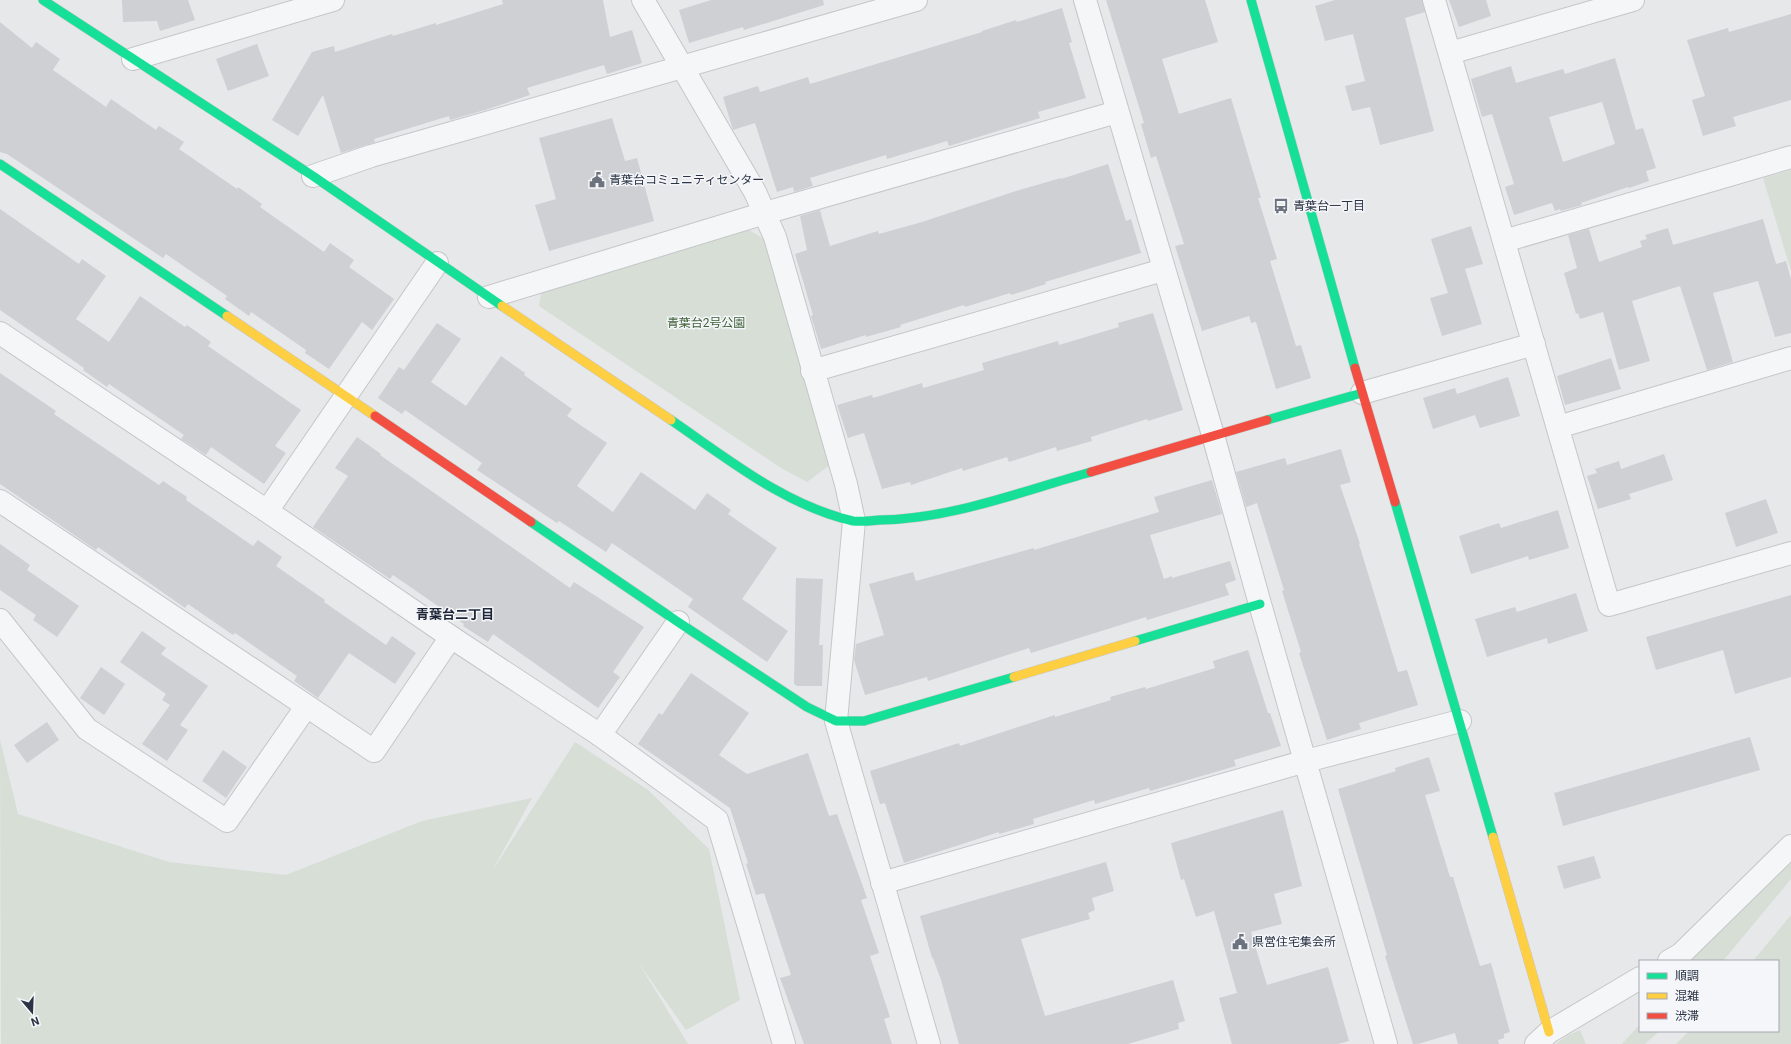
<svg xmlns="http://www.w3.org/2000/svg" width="1791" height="1044" viewBox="0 0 1791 1044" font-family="Roboto,'Noto Sans JP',sans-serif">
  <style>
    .green { fill: #d6ded6 }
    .building { fill: #ced0d3; fill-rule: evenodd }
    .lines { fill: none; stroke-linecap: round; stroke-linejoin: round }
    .street-casing { stroke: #c4c6c8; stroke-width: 24 }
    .fast-casing { stroke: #c4c6c8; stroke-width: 10 }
    .slow-casing { stroke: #c4c6c8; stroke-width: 10 }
    .jam-casing { stroke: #c4c6c8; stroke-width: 10 }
    .street { stroke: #f5f6f7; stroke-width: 22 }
    .fast { stroke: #16e098; stroke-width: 9 }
    .slow { stroke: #ffcf43; stroke-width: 9 }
    .jam { stroke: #f24e42; stroke-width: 9 }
    .labels { text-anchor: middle; stroke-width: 3; stroke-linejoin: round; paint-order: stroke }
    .poi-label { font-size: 12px; fill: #2b3445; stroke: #f4f6f9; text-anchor: start }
    .park-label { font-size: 12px; fill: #3f6138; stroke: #f4f6f9 }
    .neighbourhood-label { font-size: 13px; font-weight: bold; fill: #1d2536; stroke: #f4f6f9 }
  </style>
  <rect width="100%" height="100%" fill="#e6e8ea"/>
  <g class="green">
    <path d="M 1791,170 L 1791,271 L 1763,178 Z"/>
    <path d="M 746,228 L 765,240 L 831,464 L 807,482 L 781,468 L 539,306 L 542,288 Z"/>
    <path d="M 0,740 L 18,814 L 169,862 L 286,875 L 422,821 L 532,798 L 491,873 L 575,742 L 648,790 L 709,849 L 740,1000 L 686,1030 L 638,962 L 688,1044 L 1,1044 Z"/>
    <path d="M 1791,852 L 1791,879 L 1723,961 L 1685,961 Z"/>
    <path d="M 1791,915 L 1791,1044 L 1676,1044 L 1689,1031 L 1778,1031 L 1778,961 L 1753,961 Z"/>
    <path d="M 1640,1024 L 1640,1031 L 1659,1031 L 1645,1044 L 1622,1044 Z"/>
    <path d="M 1580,1030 L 1586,1044 L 1556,1044 L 1566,1036 Z"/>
  </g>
  <g class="building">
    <path d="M 122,0 L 188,0 L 195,20 L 160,31 L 157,21 L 123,22 Z"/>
    <path d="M 502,0 L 603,0 L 610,37 L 632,30 L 642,63 L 607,74 L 604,65 L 527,88 L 530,95 L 485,110 L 450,120 L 449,116 L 374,139 L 375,142 L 341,153 L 323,95 L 298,136 L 272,120 L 312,52 L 334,46 L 335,52 L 392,34 L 393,36 L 436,23 L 436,25 L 503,4 Z"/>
    <path d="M 711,0 L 823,0 L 824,5 L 744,30 L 743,27 L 689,43 L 679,10 Z"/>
    <path d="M 1106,0 L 1205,0 L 1218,42 L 1162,59 L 1179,114 L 1231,98 L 1261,198 L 1258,198 L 1277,259 L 1270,261 L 1296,346 L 1301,345 L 1311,378 L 1276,389 L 1256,322 L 1251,323 L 1249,316 L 1202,331 L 1175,246 L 1184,244 L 1156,156 L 1151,158 L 1141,124 L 1144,123 Z"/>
    <path d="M 1335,0 L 1422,0 L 1425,12 L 1405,18 L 1434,131 L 1380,145 L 1370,107 L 1352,111 L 1345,86 L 1365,81 L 1353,34 L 1325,41 L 1315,6 Z"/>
    <path d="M 1449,0 L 1486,0 L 1491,16 L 1459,27 Z"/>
    <path d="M 1062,8 L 1072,42 L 1069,43 L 1086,98 L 1038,112 L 1040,118 L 949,146 L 947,141 L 887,159 L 886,155 L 810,178 L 813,186 L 794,192 L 793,187 L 777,192 L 755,123 L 733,130 L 723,97 L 758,86 L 760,92 L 808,77 L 810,84 L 982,32 L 982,31 L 1016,20 L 1017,22 Z"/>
    <path d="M 1791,14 L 1791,100 L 1733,117 L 1736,126 L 1703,136 L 1692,100 L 1705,96 L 1687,40 L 1728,28 L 1729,32 Z"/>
    <path d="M 0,22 L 32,48 L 36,42 L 60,59 L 53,70 L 106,107 L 111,99 L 156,130 L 159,126 L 184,142 L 179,149 L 237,189 L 238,187 L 262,204 L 260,207 L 324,252 L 330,243 L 354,260 L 349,267 L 394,299 L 372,330 L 362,322 L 329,369 L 305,353 L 306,350 L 251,312 L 249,316 L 225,299 L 227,296 L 166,254 L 163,258 L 7,154 L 0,152 Z"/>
    <path d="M 257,44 L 269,76 L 228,91 L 216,59 Z"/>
    <path d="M 1615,58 L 1636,130 L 1643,128 L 1656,168 L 1646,171 L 1649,181 L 1629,188 L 1628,187 L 1581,203 L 1582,205 L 1561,211 L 1560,209 L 1555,211 L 1552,203 L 1514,215 L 1505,187 L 1514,184 L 1492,114 L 1482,117 L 1471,79 L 1511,66 L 1516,83 L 1563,69 L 1565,74 ZM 1602,102 L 1615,144 L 1563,162 L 1549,117 Z"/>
    <path d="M 612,118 L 625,161 L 637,158 L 654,221 L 549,251 L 535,205 L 556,199 L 539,138 Z"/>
    <path d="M 1108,164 L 1126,221 L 1131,219 L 1141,253 L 1045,282 L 1046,284 L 1011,295 L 1010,293 L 965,307 L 964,305 L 900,325 L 901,327 L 866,337 L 866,335 L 821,349 L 811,316 L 813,315 L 795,254 L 807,250 L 800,216 L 820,210 L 830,246 L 878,231 L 879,234 L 922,222 L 1016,191 L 1061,178 L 1061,179 Z"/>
    <path d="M 0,209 L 79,264 L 82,259 L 106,276 L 76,319 L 109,342 L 140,296 L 185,327 L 187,325 L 211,342 L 208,346 L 301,410 L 275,446 L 286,453 L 264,484 L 211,447 L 206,455 L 181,439 L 184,435 L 109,384 L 107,387 L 83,370 L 84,368 L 0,310 Z"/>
    <path d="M 1763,219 L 1776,264 L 1786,261 L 1791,279 L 1791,333 L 1775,337 L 1758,281 L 1713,293 L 1733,362 L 1707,370 L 1680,286 L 1632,301 L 1650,361 L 1619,370 L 1603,312 L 1580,319 L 1578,313 L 1576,314 L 1564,273 L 1577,268 L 1568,235 L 1589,229 L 1599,262 L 1642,247 L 1640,241 L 1647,239 L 1645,235 L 1668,228 L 1673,245 Z"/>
    <path d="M 1471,226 L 1483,264 L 1465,269 L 1482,324 L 1442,336 L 1430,298 L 1448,293 L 1431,239 Z"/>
    <path d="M 1153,313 L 1183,410 L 1148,421 L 1147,419 L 1091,437 L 1092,441 L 1057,451 L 1056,447 L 1009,462 L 1007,457 L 963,471 L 962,468 L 911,485 L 910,482 L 882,489 L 864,433 L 848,438 L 837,405 L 872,395 L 873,398 L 922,383 L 923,388 L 984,370 L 982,363 L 1058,341 L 1059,345 L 1119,327 L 1118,323 Z"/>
    <path d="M 437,323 L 461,339 L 431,382 L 466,406 L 501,356 L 525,373 L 524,375 L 572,409 L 567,416 L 607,443 L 577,486 L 613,512 L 641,472 L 695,510 L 707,493 L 731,510 L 728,514 L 777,548 L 742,599 L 788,631 L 767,662 L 688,607 L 693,599 L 612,543 L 606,552 L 559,521 L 557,523 L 477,470 L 482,463 L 405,410 L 402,414 L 378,398 L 399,367 L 404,370 Z"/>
    <path d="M 1611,358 L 1621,389 L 1565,405 L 1557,376 Z"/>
    <path d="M 0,373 L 56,411 L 54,414 L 159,485 L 163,481 L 187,497 L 186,500 L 253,546 L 258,540 L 282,557 L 276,566 L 325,600 L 324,602 L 386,645 L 392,636 L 416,653 L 395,684 L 349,653 L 318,698 L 294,681 L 297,676 L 235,633 L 233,635 L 188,604 L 185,608 L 98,547 L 96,550 L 0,484 Z"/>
    <path d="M 1508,377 L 1520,416 L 1480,428 L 1475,415 L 1433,429 L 1423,398 L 1455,388 L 1457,394 Z"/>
    <path d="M 357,437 L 381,454 L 380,455 L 570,588 L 574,582 L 644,627 L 613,672 L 620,677 L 598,708 L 493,634 L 488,642 L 463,626 L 464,624 L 393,575 L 390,579 L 313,527 L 348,476 L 335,468 Z"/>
    <path d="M 1341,449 L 1351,482 L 1340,485 L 1360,544 L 1359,544 L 1398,672 L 1407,670 L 1418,705 L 1359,723 L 1361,729 L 1327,740 L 1299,653 L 1301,652 L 1282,591 L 1284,590 L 1257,503 L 1246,507 L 1236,472 L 1285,458 L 1287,465 Z"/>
    <path d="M 1664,454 L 1673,480 L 1629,494 L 1631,499 L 1598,509 L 1587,476 L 1597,473 L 1595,469 L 1619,461 L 1621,469 Z"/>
    <path d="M 1212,480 L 1222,514 L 1150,535 L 1164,579 L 1172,576 L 1172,578 L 1230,561 L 1236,580 L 1225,584 L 1229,595 L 1147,620 L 1146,617 L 1031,653 L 1029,648 L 928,681 L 927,677 L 865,695 L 854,660 L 856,644 L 884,635 L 869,584 L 913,572 L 916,581 L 1034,548 L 1034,550 L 1159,512 L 1154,497 Z"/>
    <path d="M 1766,499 L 1778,533 L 1736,547 L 1725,513 Z"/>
    <path d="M 1558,510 L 1569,548 L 1529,560 L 1528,556 L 1471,574 L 1459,536 L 1499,523 L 1501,528 Z"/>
    <path d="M 0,544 L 30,565 L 27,570 L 79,606 L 57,637 L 33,620 L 36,615 L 0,590 Z"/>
    <path d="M 796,578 L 823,579 L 819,645 L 823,645 L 822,686 L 797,686 L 794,684 Z"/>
    <path d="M 1576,593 L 1588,631 L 1548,644 L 1547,638 L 1487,657 L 1475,619 L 1515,607 L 1517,612 Z"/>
    <path d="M 1791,595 L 1791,677 L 1735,694 L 1723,650 L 1656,670 L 1646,637 Z"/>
    <path d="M 142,631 L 166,648 L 161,654 L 208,686 L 180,725 L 188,730 L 167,761 L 142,744 L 170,705 L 162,700 L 166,694 L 120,662 Z"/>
    <path d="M 1248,650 L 1268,713 L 1270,713 L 1281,746 L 1234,760 L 1236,766 L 1150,791 L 1149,788 L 1095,804 L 1094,800 L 1033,819 L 1034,824 L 999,834 L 999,832 L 904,863 L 885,803 L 880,804 L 870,771 L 959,743 L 960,746 L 1055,715 L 1055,717 L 1111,700 L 1110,697 L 1145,687 L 1146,689 L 1215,668 L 1213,661 Z"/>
    <path d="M 101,667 L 125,684 L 104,715 L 80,698 Z"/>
    <path d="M 691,673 L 749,713 L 719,755 L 747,774 L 808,753 L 829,816 L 837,814 L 867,898 L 861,900 L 879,953 L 870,956 L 890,1017 L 884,1019 L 892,1044 L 804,1044 L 780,978 L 791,975 L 764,893 L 756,895 L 746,864 L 748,863 L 730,808 L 638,744 L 659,713 L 662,715 Z"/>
    <path d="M 47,722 L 59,740 L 27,763 L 14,745 Z"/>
    <path d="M 1750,737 L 1760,770 L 1563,826 L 1554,793 Z"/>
    <path d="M 223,750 L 247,767 L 226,798 L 202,781 Z"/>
    <path d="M 1429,757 L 1440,791 L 1425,795 L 1450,877 L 1453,877 L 1480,966 L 1491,963 L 1510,1032 L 1504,1034 L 1504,1038 L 1498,1040 L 1499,1044 L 1458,1044 L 1455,1033 L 1418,1044 L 1413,1044 L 1385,956 L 1387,955 L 1338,789 L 1396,771 L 1395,768 Z"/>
    <path d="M 1283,810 L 1302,886 L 1274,894 L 1282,924 L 1251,932 L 1267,985 L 1328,967 L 1349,1041 L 1338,1044 L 1232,1044 L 1219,998 L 1237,993 L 1214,911 L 1196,917 L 1184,879 L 1181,880 L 1171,843 Z"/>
    <path d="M 1594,856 L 1601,878 L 1564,889 L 1557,866 Z"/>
    <path d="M 1106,862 L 1114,891 L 1092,898 L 1095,910 L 1088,913 L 1090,919 L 1021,939 L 1045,1016 L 1173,980 L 1185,1021 L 1178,1023 L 1179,1029 L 1128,1044 L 959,1044 L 941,980 L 933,958 L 932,958 L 920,916 Z"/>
  </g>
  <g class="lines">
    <defs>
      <g id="street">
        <path d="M 643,0 L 755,192 L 775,237 L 846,484 L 854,521 L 836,721 L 929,1044"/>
        <path d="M 1085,0 L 1213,435 L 1260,604 L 1386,1044"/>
        <path d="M 1434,0 L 1609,605 L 1791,553"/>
        <path d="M 1450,53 L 1633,0"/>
        <path d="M 133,59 L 333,0"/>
        <path d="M 313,176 L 371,156 L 916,0"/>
        <path d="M 1504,241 L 1791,157"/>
        <path d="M 489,297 L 765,213 L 1117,112"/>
        <path d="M 0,333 L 267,511 L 451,637 L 600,735 L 717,820 L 784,1044"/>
        <path d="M 812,371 L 1163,270"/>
        <path d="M 1362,393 L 1534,344"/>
        <path d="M 1558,427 L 1791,358"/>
        <path d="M 0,501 L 374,751 L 451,637"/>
        <path d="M 267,511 L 437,263"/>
        <path d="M 0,620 L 87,729 L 227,821 L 306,707"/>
        <path d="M 600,735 L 678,622"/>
        <path d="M 882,883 L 1306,761 L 1460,721"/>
        <path d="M 1669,961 L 1681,954 L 1791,846"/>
        <path d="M 1536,1044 L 1549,1032 L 1640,978"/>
      </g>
      <g id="fast">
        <path d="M 43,0 L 313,176 L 502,306"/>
        <path d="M 1251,0 L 1355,368"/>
        <path d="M 0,164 L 227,316"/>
        <path d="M 671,420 C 728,459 784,505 853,521 C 861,522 871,521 880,520 C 952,519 1022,491 1091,472"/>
        <path d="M 1267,420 L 1362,393"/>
        <path d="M 1395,502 L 1493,837"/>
        <path d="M 531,522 L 678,622 L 807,707 L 836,721 L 864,721 L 1014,677"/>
        <path d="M 1135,641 L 1260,604"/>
      </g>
      <g id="slow">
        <path d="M 502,306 L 671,420"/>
        <path d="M 227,316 L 375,416"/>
        <path d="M 1014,677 L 1135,641"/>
        <path d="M 1493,837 L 1549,1032"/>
      </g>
      <g id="jam">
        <path d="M 1355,368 L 1395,502"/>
        <path d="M 375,416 L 531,522"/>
        <path d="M 1091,472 L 1267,420"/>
      </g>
    </defs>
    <use href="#street" class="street-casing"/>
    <use href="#fast" class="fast-casing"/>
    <use href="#slow" class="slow-casing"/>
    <use href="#jam" class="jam-casing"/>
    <use href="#street" class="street"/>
    <use href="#fast" class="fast"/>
    <use href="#slow" class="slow"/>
    <use href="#jam" class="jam"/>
  </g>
  <defs>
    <symbol id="civic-bare" viewBox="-9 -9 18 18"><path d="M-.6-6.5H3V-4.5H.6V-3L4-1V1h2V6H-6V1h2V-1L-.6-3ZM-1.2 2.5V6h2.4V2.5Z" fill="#6c737f" stroke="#f4f6f9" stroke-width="2.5" paint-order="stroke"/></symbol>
    <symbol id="bus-bare" viewBox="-9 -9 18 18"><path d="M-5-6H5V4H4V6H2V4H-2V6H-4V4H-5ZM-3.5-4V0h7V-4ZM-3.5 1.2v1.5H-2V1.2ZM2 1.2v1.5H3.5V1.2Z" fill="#6c737f" stroke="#f4f6f9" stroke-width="2.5" paint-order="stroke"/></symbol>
  </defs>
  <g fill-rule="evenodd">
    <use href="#civic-bare" x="586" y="169" width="22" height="22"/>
    <use href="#bus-bare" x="1270" y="195" width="22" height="22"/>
    <use href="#civic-bare" x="1229" y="931" width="22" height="22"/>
  </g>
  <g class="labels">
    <g class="poi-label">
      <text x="609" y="184">青葉台コミュニティセンター</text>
      <text x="1293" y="210">青葉台一丁目</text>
      <text x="1252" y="946">県営住宅集会所</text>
    </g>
    <g class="park-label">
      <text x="706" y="327">青葉台2号公園</text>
    </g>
    <g class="neighbourhood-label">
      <text x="455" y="619">青葉台二丁目</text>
    </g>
  </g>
  <rect x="1639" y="960" width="140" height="72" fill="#f4f6f9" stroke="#a4a8b1"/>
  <rect x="1647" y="973" width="20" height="6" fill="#16e098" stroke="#a4a8b1"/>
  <text x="1675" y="980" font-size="12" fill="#2b3445">順調</text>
  <rect x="1647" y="993" width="20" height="6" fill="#ffcf43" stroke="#a4a8b1"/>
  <text x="1675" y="1000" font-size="12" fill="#2b3445">混雑</text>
  <rect x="1647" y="1013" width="20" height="6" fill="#f24e42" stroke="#a4a8b1"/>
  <text x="1675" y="1020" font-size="12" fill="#2b3445">渋滞</text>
  <g transform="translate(32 1012) rotate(161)" stroke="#f4f6f9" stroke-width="3" paint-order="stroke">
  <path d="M0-3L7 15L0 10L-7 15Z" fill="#2b3445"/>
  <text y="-6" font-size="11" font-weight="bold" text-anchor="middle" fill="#2b3445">N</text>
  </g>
</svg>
